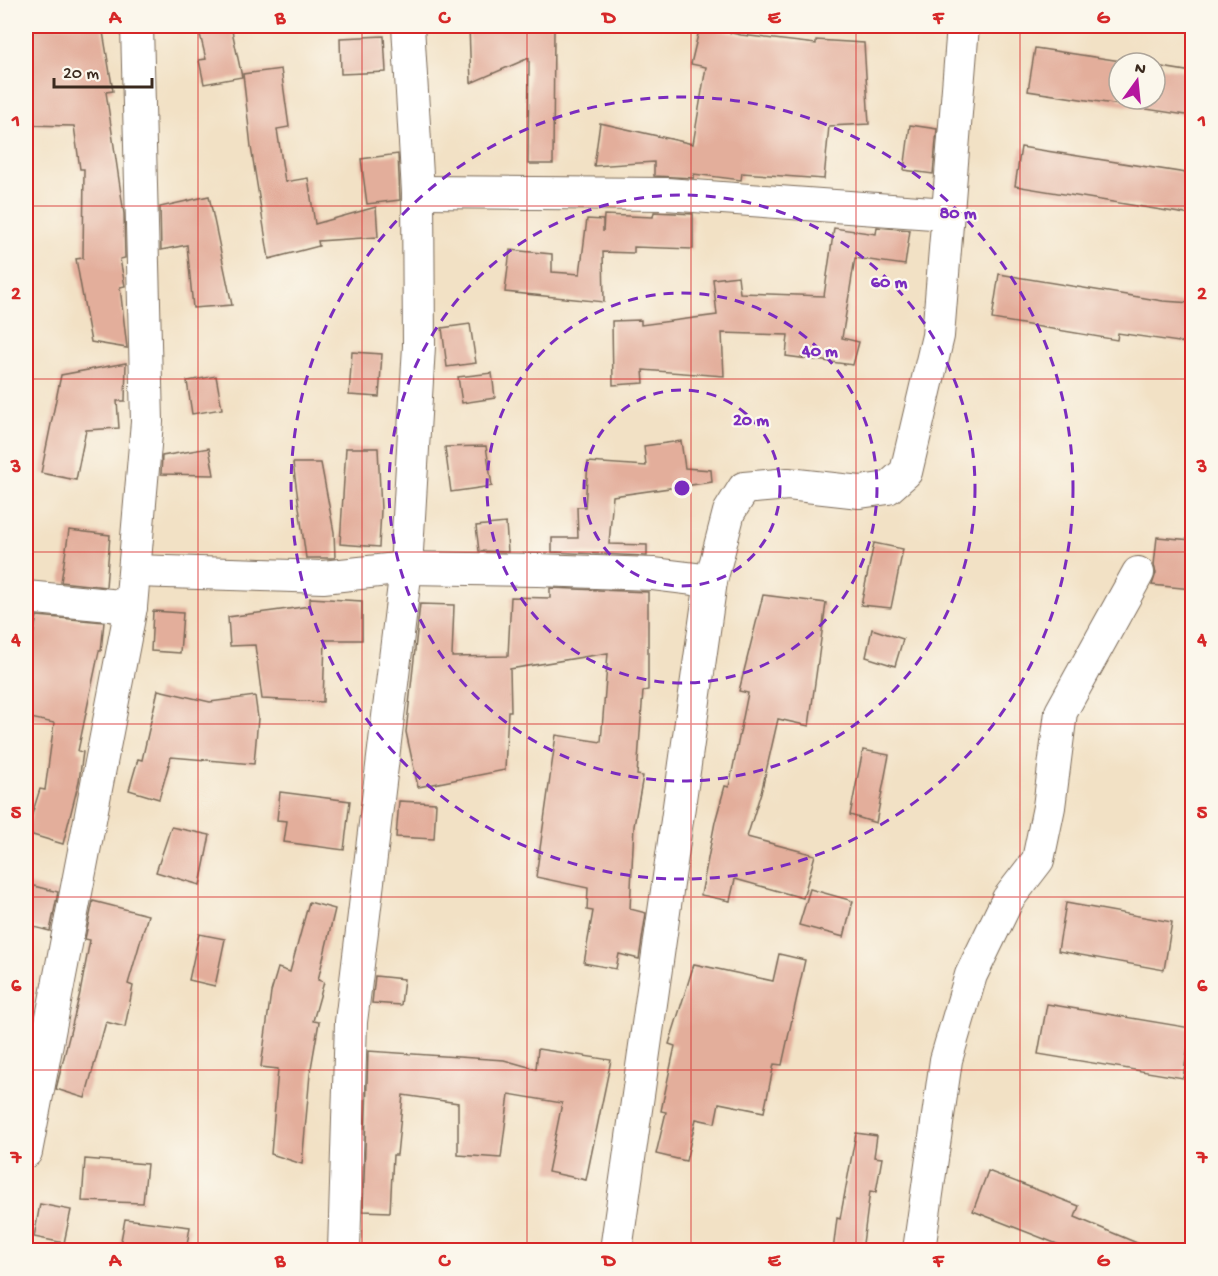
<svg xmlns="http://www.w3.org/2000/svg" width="1218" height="1276" viewBox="0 0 1218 1276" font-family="'Gochi Hand',sans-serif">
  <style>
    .building { fill: #e3ae9b }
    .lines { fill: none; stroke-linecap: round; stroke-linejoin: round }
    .street-casing { stroke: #7b6a58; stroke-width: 34 }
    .street { stroke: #fff; stroke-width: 32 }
    .grid { fill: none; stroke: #d62828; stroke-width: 1.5; stroke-opacity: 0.55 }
    .ring { fill: none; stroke: #7b2cbf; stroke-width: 3; stroke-dasharray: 10 8 }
    .centre { fill: #7b2cbf; stroke: #fbf7ec; stroke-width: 3 }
    .ring-label { font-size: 18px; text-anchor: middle; font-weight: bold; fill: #7b2cbf; stroke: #fbf7ec; stroke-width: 4.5; stroke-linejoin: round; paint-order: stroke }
    .neatline { fill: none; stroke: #d62828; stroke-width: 2 }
    .grid-label { font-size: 20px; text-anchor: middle; font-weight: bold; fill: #d62828 }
  </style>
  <rect width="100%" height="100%" fill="#fbf7ec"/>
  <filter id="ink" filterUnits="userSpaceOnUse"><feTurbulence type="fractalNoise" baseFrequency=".0167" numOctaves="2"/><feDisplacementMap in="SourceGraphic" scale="12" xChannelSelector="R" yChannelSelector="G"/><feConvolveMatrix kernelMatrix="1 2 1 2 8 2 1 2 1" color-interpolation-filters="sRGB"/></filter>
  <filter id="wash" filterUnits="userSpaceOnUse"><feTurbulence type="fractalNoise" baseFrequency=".008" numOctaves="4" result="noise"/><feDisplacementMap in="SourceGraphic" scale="24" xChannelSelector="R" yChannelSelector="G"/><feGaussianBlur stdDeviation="1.35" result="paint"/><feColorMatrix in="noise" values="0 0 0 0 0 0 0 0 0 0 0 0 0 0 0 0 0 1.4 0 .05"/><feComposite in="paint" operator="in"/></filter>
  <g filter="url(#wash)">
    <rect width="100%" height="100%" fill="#f2e1c5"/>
    <g id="blocks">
      <g class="building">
        <path d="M 26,26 L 102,26 L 113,91 L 106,92 L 124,214 L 125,258 L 120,259 L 125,286 L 120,287 L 127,348 L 91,342 L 76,259 L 83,258 L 84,169 L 80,169 L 74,126 L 26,125 Z"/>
        <path d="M 198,26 L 231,26 L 242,77 L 204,84 L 199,60 L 206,59 Z"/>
        <path d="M 469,26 L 554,26 L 553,164 L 528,164 L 529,58 L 471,83 Z"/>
        <path d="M 700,26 L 741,35 L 816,44 L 816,40 L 864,43 L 869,124 L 829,126 L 824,179 L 742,173 L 741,180 L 694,174 L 694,178 L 654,176 L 654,162 L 594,166 L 600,123 L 693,144 L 706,67 L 691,64 Z"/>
        <path d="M 384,36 L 386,72 L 341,74 L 340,38 Z"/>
        <path d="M 1035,48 L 1134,63 L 1119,63 L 1119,99 L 1155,99 L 1155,66 L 1192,72 L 1192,116 L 1028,91 Z"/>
        <path d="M 281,69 L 289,127 L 277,129 L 285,182 L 308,178 L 315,224 L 376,207 L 378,237 L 318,241 L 319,246 L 269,259 L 251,147 L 243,74 Z"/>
        <path d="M 910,125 L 937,129 L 933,174 L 904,170 Z"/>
        <path d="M 1021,147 L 1192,174 L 1192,215 L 1015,186 Z"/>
        <path d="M 398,154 L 400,200 L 367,204 L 361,159 Z"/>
        <path d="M 209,196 L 232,305 L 193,308 L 187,245 L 161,250 L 160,207 Z"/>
        <path d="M 654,212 L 693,214 L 693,249 L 634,247 L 634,253 L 603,252 L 604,302 L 505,292 L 510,250 L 552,254 L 552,272 L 580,274 L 587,219 L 603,220 L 603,232 L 604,215 L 653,217 Z"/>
        <path d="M 877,227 L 910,230 L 905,265 L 855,258 L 842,338 L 859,342 L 853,365 L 786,356 L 788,335 L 722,333 L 724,376 L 643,370 L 644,383 L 613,385 L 612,321 L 641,320 L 641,325 L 717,315 L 713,279 L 738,276 L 740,293 L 824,296 L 834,228 L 876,234 Z"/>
        <path d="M 999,274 L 1163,301 L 1192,303 L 1192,344 L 1118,333 L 1117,340 L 992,319 Z"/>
        <path d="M 470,324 L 476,363 L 447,367 L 442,328 Z"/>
        <path d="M 352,352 L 382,354 L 379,397 L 349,395 Z"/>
        <path d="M 126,363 L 125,401 L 117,401 L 119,428 L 86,430 L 76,480 L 41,473 L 61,375 Z"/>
        <path d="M 492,373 L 495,398 L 462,403 L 458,377 Z"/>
        <path d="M 216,376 L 222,409 L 192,414 L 187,381 Z"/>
        <path d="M 681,441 L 685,468 L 711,470 L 712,482 L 613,496 L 609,544 L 647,545 L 647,556 L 552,552 L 552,538 L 578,538 L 577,507 L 585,507 L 588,462 L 646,466 L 644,446 Z"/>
        <path d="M 486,446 L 492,486 L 451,492 L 445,447 Z"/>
        <path d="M 209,448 L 214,475 L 161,474 L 162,456 Z"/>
        <path d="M 346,448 L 378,448 L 381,510 L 379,547 L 340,544 Z"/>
        <path d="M 293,463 L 321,463 L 334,532 L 335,558 L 306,558 Z"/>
        <path d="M 506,523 L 508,552 L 479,551 L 476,526 Z"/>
        <path d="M 69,530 L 110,535 L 106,587 L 61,582 Z"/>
        <path d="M 1157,537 L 1192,540 L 1192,589 L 1152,585 L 1156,573 L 1154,565 Z"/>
        <path d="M 874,543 L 903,549 L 891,608 L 861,605 Z"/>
        <path d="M 550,588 L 648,592 L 648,690 L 643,691 L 637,775 L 643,776 L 634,826 L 630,909 L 646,913 L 639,959 L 619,954 L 616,969 L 584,963 L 593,911 L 587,910 L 588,888 L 536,877 L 556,735 L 601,742 L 608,653 L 510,669 L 511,711 L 508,711 L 505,770 L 418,787 L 406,732 L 420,604 L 454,605 L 452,657 L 508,656 L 511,597 L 550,598 Z"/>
        <path d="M 763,595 L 826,603 L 809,726 L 778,719 L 762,789 L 747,837 L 815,855 L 803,898 L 735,879 L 730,901 L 701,895 L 715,822 L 725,786 L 729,787 L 748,693 L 739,691 Z"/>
        <path d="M 310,598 L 362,601 L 362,640 L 325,640 L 323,702 L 262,699 L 255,645 L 230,646 L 228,617 L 310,606 Z"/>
        <path d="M 153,611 L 183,613 L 180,653 L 151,651 Z"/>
        <path d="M 37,616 L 104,622 L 101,651 L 99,651 L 78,751 L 83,752 L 79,781 L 63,844 L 26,833 L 40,789 L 45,790 L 54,723 L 26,717 L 26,670 Z"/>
        <path d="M 872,629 L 903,639 L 895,666 L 866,657 Z"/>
        <path d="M 158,690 L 210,702 L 255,696 L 258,718 L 254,764 L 171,757 L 159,799 L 129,790 L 138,759 L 142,760 Z"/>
        <path d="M 863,750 L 889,755 L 876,823 L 850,815 Z"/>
        <path d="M 280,792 L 350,801 L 344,850 L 284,842 L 287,821 L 277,820 Z"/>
        <path d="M 399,801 L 436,803 L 434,839 L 396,837 Z"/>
        <path d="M 171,827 L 210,835 L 200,885 L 156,872 Z"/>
        <path d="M 26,884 L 58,892 L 50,931 L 26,925 Z"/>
        <path d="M 810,889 L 853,901 L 844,937 L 799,925 Z"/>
        <path d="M 93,901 L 148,915 L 128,984 L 133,986 L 125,1027 L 106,1022 L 85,1098 L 56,1089 L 80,993 L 90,940 L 85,939 Z"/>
        <path d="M 309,902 L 335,909 L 318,980 L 324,982 L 313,1021 L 319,1022 L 310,1074 L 302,1164 L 271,1154 L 278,1069 L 261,1067 L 271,992 L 278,968 L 290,972 Z"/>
        <path d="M 1066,903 L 1172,922 L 1164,970 L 1058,951 Z"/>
        <path d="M 199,934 L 225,939 L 215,986 L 189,980 Z"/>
        <path d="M 779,954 L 805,960 L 782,1065 L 774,1064 L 764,1112 L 719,1103 L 715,1123 L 696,1119 L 686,1161 L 656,1154 L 666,1112 L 661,1111 L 675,1046 L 669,1044 L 694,964 L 773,981 Z"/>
        <path d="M 375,976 L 404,979 L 401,1005 L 372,1003 Z"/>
        <path d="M 1047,1004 L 1191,1028 L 1183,1078 L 1038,1054 Z"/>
        <path d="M 538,1049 L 611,1060 L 586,1180 L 548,1172 L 562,1103 L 509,1094 L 501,1158 L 458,1155 L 458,1103 L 403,1095 L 397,1155 L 393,1155 L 390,1212 L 363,1211 L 368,1051 L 504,1060 L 536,1069 Z"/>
        <path d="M 856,1133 L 877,1136 L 874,1157 L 882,1158 L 876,1192 L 870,1191 L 862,1251 L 833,1251 L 837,1218 L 840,1219 Z"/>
        <path d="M 85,1159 L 147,1164 L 143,1203 L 82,1201 Z"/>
        <path d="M 988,1171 L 1079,1206 L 1075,1217 L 1156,1251 L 1075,1251 L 973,1211 Z"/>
        <path d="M 40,1204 L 71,1210 L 64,1243 L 34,1237 Z"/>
        <path d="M 125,1219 L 190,1227 L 186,1251 L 119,1251 Z"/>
      </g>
    </g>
  </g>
  <g filter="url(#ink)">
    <use href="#blocks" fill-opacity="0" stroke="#7b6a58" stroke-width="1.5"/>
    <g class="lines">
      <defs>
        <g id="street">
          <path d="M 418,192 L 666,194 L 947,214"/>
          <path d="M 135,571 L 323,577 L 406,568 L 538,570 L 653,574 L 711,581"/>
          <path d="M 26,597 L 131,607"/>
          <path d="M 26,1152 L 131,607 L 147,422 L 137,26"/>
          <path d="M 344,1250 L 351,1022 L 406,568 L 419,346 L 418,192 L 408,26"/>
          <path d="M 616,1250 L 711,581 L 729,512 L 744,488 L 788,484 L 860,492 L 888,488 L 906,472 L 938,336 L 963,26"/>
          <path d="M 919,1250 L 946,1060 L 971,975 L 1008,899 L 1038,860 L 1049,807 L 1061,712 L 1138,573"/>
        </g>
      </defs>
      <use href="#street" class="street-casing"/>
      <use href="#street" class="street"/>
    </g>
  </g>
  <path class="grid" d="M 198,26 L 198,1250M 362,26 L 362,1250M 527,26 L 527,1250M 691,26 L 691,1250M 856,26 L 856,1250M 1020,26 L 1020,1250M 26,206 L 1192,206M 26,379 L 1192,379M 26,552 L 1192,552M 26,724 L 1192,724M 26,897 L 1192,897M 26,1070 L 1192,1070"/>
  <g class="ring">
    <circle cx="682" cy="488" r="98"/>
    <circle cx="682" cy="488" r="195"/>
    <circle cx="682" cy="488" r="293"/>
    <circle cx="682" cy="488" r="391"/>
  </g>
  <circle cx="682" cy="488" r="9" class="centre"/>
  <g class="ring-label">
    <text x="958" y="218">80 m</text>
    <text x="889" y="287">60 m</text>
    <text x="820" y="356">40 m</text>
    <text x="751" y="425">20 m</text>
  </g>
  <rect width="1218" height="1276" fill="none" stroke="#fbf7ec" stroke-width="66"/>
  <g transform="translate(1137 81) rotate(15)"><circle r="28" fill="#fbf7ec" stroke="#aea59a" stroke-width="1.5"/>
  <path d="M0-4.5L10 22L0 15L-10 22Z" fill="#b5179e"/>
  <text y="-9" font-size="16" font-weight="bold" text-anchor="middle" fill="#3b2a1e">N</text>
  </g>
  <path d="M54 78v9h98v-9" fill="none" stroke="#3b2a1e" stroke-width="3"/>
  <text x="63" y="78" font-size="18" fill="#3b2a1e" stroke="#fbf7ec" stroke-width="4.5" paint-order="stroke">20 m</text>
  <rect x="33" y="33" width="1152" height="1210" class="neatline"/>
  <g class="grid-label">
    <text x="115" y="23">A</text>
    <text x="280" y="23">B</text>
    <text x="444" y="23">C</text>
    <text x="609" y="23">D</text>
    <text x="774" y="23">E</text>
    <text x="938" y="23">F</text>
    <text x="1103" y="23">G</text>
    <text x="16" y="126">1</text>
    <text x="1202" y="126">1</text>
    <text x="16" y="299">2</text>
    <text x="1202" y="299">2</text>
    <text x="16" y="472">3</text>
    <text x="1202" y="472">3</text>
    <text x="16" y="645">4</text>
    <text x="1202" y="645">4</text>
    <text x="16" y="818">5</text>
    <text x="1202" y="818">5</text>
    <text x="16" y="991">6</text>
    <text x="1202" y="991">6</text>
    <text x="16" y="1163">7</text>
    <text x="1202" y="1163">7</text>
    <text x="115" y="1266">A</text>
    <text x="280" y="1266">B</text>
    <text x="444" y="1266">C</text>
    <text x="609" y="1266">D</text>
    <text x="774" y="1266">E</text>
    <text x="938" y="1266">F</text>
    <text x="1103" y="1266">G</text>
  </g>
</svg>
